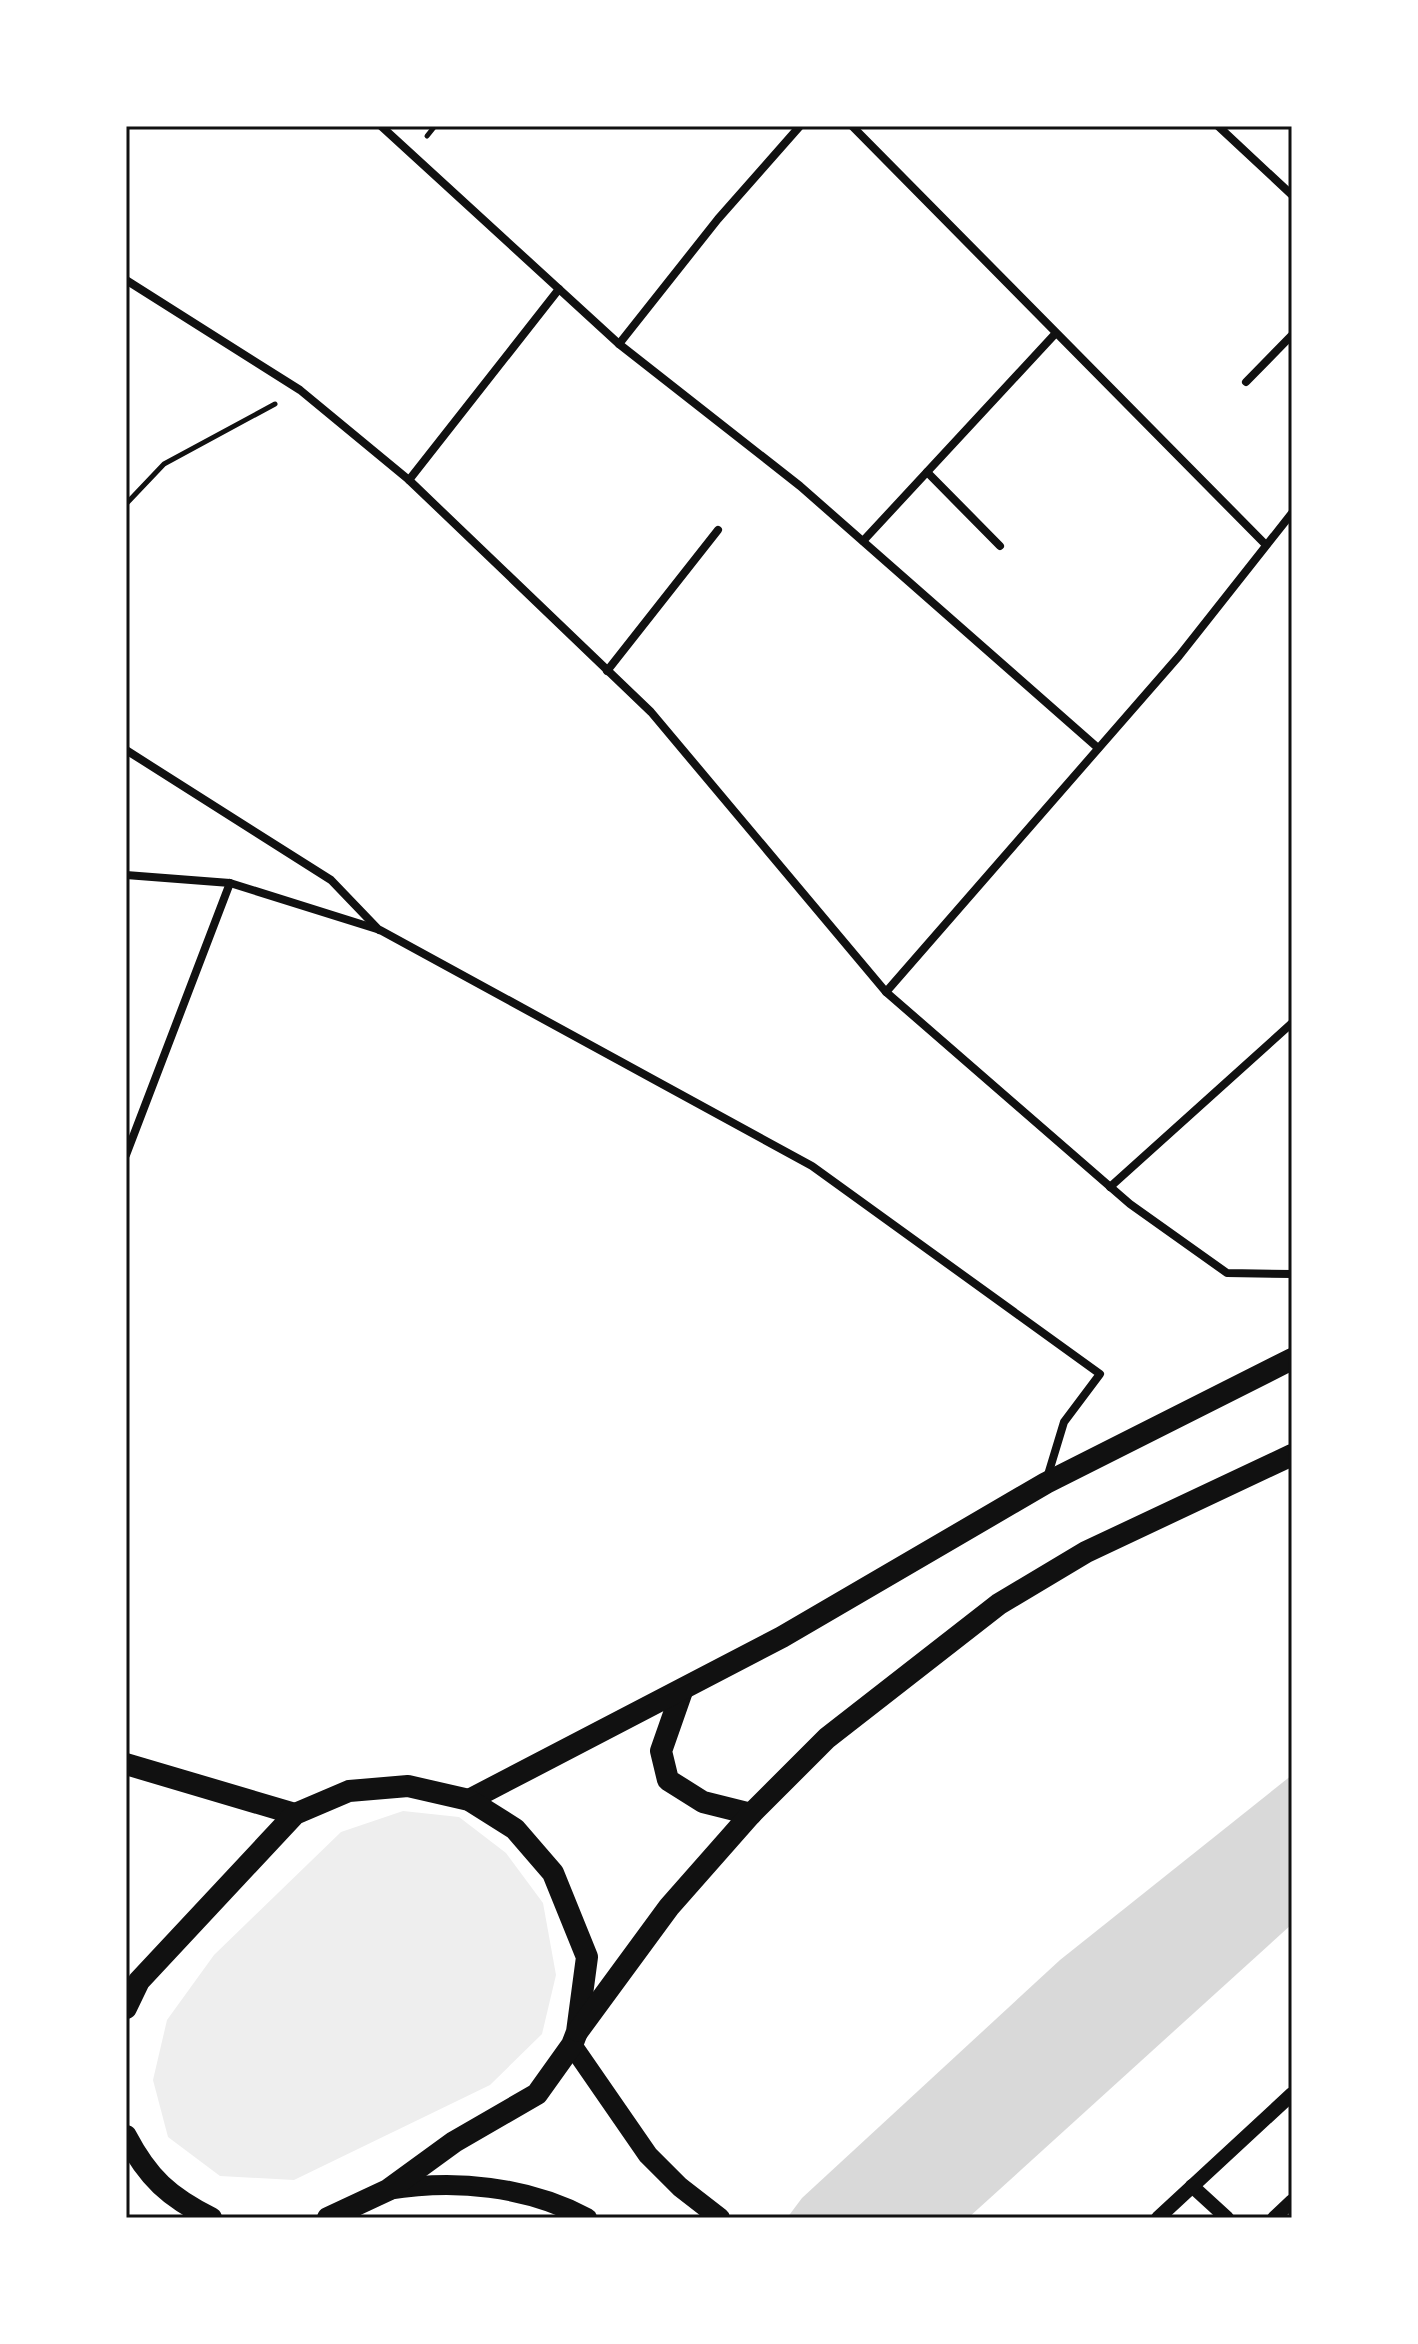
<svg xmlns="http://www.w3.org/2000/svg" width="1418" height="2344" viewBox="0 0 1418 2344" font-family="'Titillium Web',sans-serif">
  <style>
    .green { fill: #eee }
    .water { fill: #d9d9d9 }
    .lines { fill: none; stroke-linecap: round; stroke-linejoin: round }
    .path { stroke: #111; stroke-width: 5 }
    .minor { stroke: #111; stroke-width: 8 }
    .tertiary { stroke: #111; stroke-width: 14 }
    .primary { stroke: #111; stroke-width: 20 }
    .trunk { stroke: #111; stroke-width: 22 }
    .neatline { fill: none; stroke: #111; stroke-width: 3 }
  </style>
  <rect width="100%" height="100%" fill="#fff"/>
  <path class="green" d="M 403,1811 L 459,1817 L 506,1853 L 543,1903 L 556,1975 L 542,2034 L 490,2085 L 294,2180 L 220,2176 L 168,2137 L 153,2080 L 167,2020 L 214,1955 L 341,1832 Z"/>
  <path class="water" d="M 1292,1775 L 1292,1924 L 968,2218 L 787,2218 L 802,2198 L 1060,1960 Z"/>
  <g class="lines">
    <g class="path">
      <path d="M 427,136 L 435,126"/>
      <path d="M 126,504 L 164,464 L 275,404"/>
    </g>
    <g class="minor">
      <path d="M 381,126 L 619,344 L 800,486 L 1098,748"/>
      <path d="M 852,126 L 1266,545"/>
      <path d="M 1218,126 L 1292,195"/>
      <path d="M 126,280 L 300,390 L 409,480 L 651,712 L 886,992 L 1130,1204 L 1227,1273 L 1292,1274"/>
      <path d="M 619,344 L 718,219 L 800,126"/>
      <path d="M 1246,382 L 1292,335"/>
      <path d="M 927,472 L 1000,546"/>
      <path d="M 409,480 L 559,289"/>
      <path d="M 863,541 L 1055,334"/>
      <path d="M 607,671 L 718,530"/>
      <path d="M 126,750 L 331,880 L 379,930"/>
      <path d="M 126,875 L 230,883 L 380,930 L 812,1166 L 1100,1374 L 1064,1422 L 1047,1478"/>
      <path d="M 886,992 L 1179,656 L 1292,513"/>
      <path d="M 126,1155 L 230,883"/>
      <path d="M 1110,1187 L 1292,1023"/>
    </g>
    <g class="tertiary">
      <path d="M 1192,2186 L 1227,2218"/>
      <path d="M 1158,2218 L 1292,2094"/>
      <path d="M 1274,2218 L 1292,2201"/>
    </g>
    <g class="primary">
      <path d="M 572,2045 L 648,2155 L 680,2187 L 720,2218"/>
      <path d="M 388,2190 C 455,2179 526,2186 587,2218"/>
    </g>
    <g class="trunk">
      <path d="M 682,1691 L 661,1751 L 668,1780 L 703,1802 L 751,1814"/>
      <path d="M 126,1764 L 295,1814"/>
      <path d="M 469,1800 L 782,1637 L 1046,1483 L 1292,1359"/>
      <path d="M 126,2008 L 139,1981 L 295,1814 L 349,1791 L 408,1786 L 469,1800 L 515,1829 L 553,1873 L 587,1957 L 577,2032 L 572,2045 L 537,2094 L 454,2142 L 388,2190 L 328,2218"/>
      <path d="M 578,2031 L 669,1907 L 751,1814 L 827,1738 L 999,1604 L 1086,1552 L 1292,1455"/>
      <path d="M 126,2136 C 148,2178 169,2197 211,2218"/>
    </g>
  </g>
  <rect width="1418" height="2344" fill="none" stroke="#ffffff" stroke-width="256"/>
  <rect x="128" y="128" width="1162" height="2088" class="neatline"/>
</svg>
